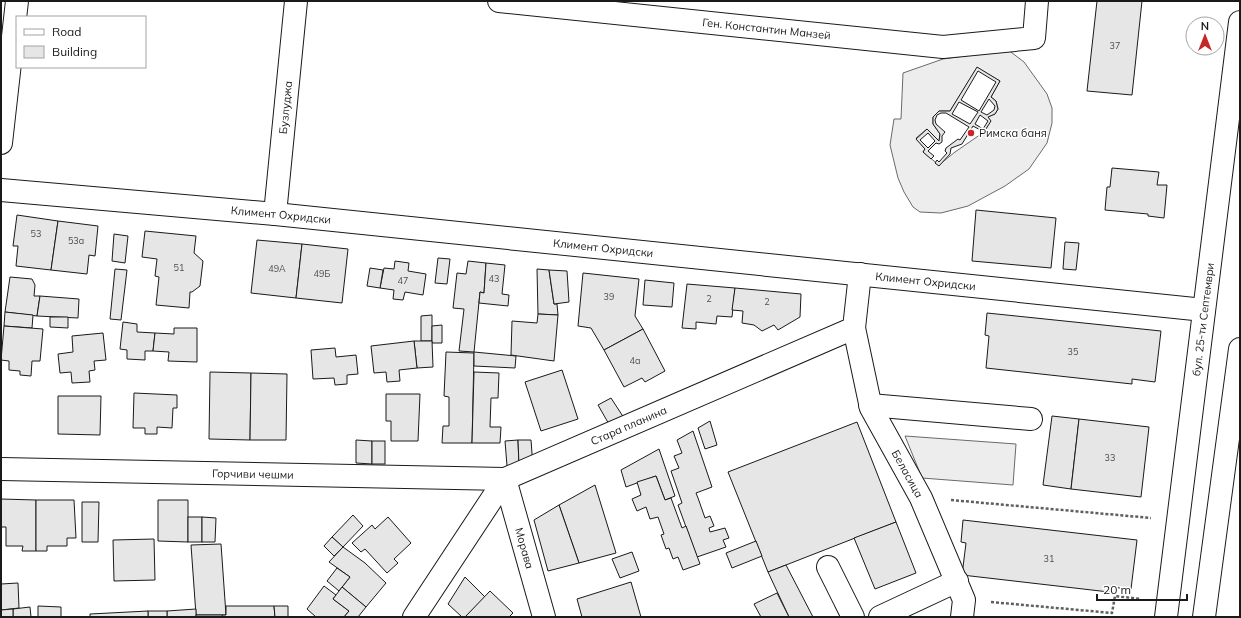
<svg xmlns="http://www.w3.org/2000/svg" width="1241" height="618" viewBox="0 0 1241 618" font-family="Mulish,sans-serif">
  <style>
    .built { fill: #ededed; stroke: #6a6a6a; fill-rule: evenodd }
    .building { fill: #e6e6e6; stroke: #1a1a1a; fill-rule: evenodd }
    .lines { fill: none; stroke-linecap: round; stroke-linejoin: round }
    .minor-casing { stroke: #1a1a1a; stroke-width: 24 }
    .major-casing { stroke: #1a1a1a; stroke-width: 24 }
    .path { stroke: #5f5f5f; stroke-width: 2.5; stroke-dasharray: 3 2; stroke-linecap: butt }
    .minor { stroke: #fff; stroke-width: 22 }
    .major { stroke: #fff; stroke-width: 22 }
    .poi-dot { fill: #c62828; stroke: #fff; stroke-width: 1.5 }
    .labels { text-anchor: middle; stroke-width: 3; stroke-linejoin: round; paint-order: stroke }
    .number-label { font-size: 9px; fill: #4d4d4d }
    .street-label { font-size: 11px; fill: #1a1a1a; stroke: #fff }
    .poi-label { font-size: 11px; fill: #1a1a1a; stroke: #fff; text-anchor: start }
  </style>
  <rect width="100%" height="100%" fill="#fff"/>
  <g class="built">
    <path d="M 1003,46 L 1024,62 L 1047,94 L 1052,108 L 1052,123 L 1047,143 L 1029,169 L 1005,186 L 968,206 L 941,213 L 920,212 L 913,207 L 904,192 L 898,178 L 890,145 L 894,119 L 901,119 L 903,73 L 943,59 L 986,53 ZM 977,68 L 1000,81 L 991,97 L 996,101 L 998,109 L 995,114 L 988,117 L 990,121 L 984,132 L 955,152 L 939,165 L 923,152 L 925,149 L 916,138 L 927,129 L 939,141 L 940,134 L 933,124 L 933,117 L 939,111 L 950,111 Z"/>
    <path d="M 905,436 L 1016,444 L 1013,485 L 922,478 Z"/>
  </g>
  <g class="building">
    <path d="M 1097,1 L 1142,1 L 1132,95 L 1087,91 Z"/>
    <path d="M 977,67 L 1000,81 L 991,97 L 996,101 L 998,109 L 995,114 L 988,117 L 991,121 L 984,132 L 973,126 L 962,144 L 951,148 L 950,154 L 939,166 L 935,163 L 937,160 L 939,162 L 947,153 L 945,151 L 946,148 L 958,139 L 960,140 L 969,127 L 946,113 L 941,113 L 937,115 L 935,120 L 936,124 L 945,132 L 942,136 L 942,142 L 939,144 L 936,143 L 928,151 L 934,156 L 931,159 L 923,152 L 925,149 L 916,139 L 927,129 L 939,141 L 940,134 L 933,124 L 933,117 L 939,111 L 950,111 ZM 978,71 L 996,82 L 979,111 L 961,100 ZM 989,99 L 995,106 L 994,110 L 987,115 L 981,112 ZM 959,102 L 978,112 L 970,124 L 952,114 ZM 980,115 L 988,121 L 983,129 L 975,124 ZM 928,133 L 935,141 L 928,148 L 920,140 Z"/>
    <path d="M 1112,168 L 1159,172 L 1157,185 L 1167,185 L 1164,218 L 1148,216 L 1148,214 L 1105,210 L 1107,187 L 1110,187 Z"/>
    <path d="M 976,210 L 1056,218 L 1051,268 L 972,261 Z"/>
    <path d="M 17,215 L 58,221 L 51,270 L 16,266 L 18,246 L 13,246 Z"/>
    <path d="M 58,221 L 98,226 L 95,256 L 89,255 L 87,274 L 51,270 Z"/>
    <path d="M 145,231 L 196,236 L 194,253 L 203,261 L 200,286 L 192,292 L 190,292 L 189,308 L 156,305 L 159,277 L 155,276 L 157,259 L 142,257 Z"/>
    <path d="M 114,234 L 128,236 L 125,263 L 112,261 Z"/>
    <path d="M 257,240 L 302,244 L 296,298 L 251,293 Z"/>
    <path d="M 1065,242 L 1079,243 L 1076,270 L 1063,269 Z"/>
    <path d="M 302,244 L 348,249 L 342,303 L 296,298 Z"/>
    <path d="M 438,258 L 450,259 L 447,284 L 435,283 Z"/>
    <path d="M 395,261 L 409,263 L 408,271 L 426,274 L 423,295 L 405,292 L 403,300 L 393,299 L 394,290 L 380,288 L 384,268 L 394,269 Z"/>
    <path d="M 468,261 L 486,263 L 484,293 L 480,292 L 474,352 L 459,351 L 464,309 L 453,308 L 457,273 L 466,274 Z"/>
    <path d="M 486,263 L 505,265 L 502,294 L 509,295 L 508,306 L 479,303 L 480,292 L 484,293 Z"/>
    <path d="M 370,268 L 383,270 L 380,288 L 367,286 Z"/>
    <path d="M 115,269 L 127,270 L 121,320 L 110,319 Z"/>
    <path d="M 537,269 L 549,270 L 554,304 L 557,304 L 558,315 L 538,314 Z"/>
    <path d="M 549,270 L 567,271 L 569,302 L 554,304 Z"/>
    <path d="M 583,273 L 639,279 L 635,316 L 643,329 L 604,350 L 591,328 L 578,326 Z"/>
    <path d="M 10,277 L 32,279 L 35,285 L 34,296 L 40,296 L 37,316 L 5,312 Z"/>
    <path d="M 645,280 L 674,283 L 672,307 L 643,305 Z"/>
    <path d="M 687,284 L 735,288 L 732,317 L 717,316 L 716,324 L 696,322 L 696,329 L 682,328 Z"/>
    <path d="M 735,288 L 801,294 L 800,317 L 778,330 L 774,325 L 762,331 L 754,325 L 742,323 L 743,311 L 732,310 Z"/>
    <path d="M 40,296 L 79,299 L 78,318 L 37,316 Z"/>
    <path d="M 5,312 L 33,315 L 32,328 L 4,326 Z"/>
    <path d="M 987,313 L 1161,331 L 1155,382 L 1132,379 L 1132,384 L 986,368 L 989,336 L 985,335 Z"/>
    <path d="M 538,314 L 558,315 L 554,361 L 511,355 L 512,321 L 537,323 Z"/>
    <path d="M 432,315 L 432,341 L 421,341 L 421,316 Z"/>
    <path d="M 50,317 L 68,317 L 68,328 L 50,327 Z"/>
    <path d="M 123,322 L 137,324 L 137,332 L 155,333 L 153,351 L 145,351 L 145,360 L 127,359 L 127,350 L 120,349 Z"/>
    <path d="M 442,325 L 442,343 L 432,343 L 432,326 Z"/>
    <path d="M 4,326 L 43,329 L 40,361 L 32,361 L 31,376 L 20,375 L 20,371 L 9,370 L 9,361 L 1,360 Z"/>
    <path d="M 174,328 L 197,328 L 197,362 L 168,361 L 169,352 L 153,351 L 155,333 L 174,334 Z"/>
    <path d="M 643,329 L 665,371 L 645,382 L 642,378 L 624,387 L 604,350 Z"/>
    <path d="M 103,333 L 106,360 L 94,361 L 95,370 L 89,371 L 90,382 L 72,383 L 71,372 L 60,373 L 58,354 L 73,352 L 72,336 Z"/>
    <path d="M 414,341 L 432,341 L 433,367 L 417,368 Z"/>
    <path d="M 414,341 L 417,368 L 399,370 L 400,381 L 387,382 L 386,372 L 374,373 L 371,346 Z"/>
    <path d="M 335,348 L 336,357 L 356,355 L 358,374 L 347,375 L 347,384 L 335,385 L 334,378 L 313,379 L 311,350 Z"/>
    <path d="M 446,352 L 474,353 L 472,443 L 442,443 L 443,426 L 449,426 L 449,397 L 444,396 Z"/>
    <path d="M 474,352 L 516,356 L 515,368 L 474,366 Z"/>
    <path d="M 562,370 L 578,419 L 541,431 L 525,382 Z"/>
    <path d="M 210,372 L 251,373 L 250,440 L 209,439 Z"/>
    <path d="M 474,372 L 499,373 L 498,398 L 491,398 L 490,427 L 501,427 L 500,443 L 472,443 Z"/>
    <path d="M 251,373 L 287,374 L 286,440 L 250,440 Z"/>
    <path d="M 134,393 L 177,395 L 177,408 L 173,408 L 172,428 L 157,427 L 157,434 L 145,434 L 145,428 L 133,428 Z"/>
    <path d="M 386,394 L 420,394 L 418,441 L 391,441 L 391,421 L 386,421 Z"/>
    <path d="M 58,396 L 101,396 L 100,435 L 58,434 Z"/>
    <path d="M 611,398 L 624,418 L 610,426 L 598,405 Z"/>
    <path d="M 1052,416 L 1079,419 L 1071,489 L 1043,485 Z"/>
    <path d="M 1079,419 L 1149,427 L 1141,497 L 1071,489 Z"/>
    <path d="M 710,421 L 717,445 L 705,449 L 698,428 Z"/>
    <path d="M 857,422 L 896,522 L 768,572 L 728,472 Z"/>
    <path d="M 693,431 L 712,487 L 696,493 L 698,498 L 705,518 L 710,516 L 714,526 L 709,528 L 710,532 L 725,528 L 729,538 L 723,540 L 726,547 L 697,557 L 678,505 L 682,503 L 671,471 L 679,468 L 674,456 L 682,453 L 677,440 Z"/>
    <path d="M 356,440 L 372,441 L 372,464 L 356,463 Z"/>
    <path d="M 518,440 L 519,466 L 507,466 L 505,441 Z"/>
    <path d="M 518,440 L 531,440 L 533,467 L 519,466 Z"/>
    <rect x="372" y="441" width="13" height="23"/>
    <path d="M 659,449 L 675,496 L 665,500 L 656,476 L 626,487 L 621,470 Z"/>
    <path d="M 656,476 L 665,500 L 671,498 L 682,528 L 686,526 L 700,564 L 683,570 L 678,557 L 673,559 L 669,548 L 666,549 L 661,535 L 664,534 L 658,517 L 650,519 L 646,507 L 637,511 L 632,499 L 641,495 L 637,482 Z"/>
    <path d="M 595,485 L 616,553 L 579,563 L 559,505 Z"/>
    <path d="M 1,499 L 36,500 L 36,551 L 22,551 L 23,546 L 6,546 L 6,527 L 1,527 Z"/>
    <path d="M 36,500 L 74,500 L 76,538 L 67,538 L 67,546 L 47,546 L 47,551 L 36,551 Z"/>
    <path d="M 158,500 L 188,500 L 188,542 L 158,541 Z"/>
    <path d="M 82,502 L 99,502 L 98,542 L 82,542 Z"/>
    <path d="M 559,505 L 579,563 L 548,571 L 534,520 Z"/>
    <path d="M 353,515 L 363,526 L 343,547 L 332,537 Z"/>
    <rect x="188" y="517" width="14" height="25"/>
    <path d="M 202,517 L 216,518 L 215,542 L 202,542 Z"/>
    <path d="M 388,517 L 411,543 L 394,559 L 398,563 L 387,573 L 365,549 L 361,552 L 352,543 L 372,525 L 375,529 Z"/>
    <path d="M 963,520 L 1137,540 L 1131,589 L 1109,587 L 1109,592 L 962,575 L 966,543 L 961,542 Z"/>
    <path d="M 896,522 L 916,573 L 875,589 L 854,538 Z"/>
    <path d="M 332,537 L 343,547 L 334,556 L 324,546 Z"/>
    <path d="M 154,539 L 155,580 L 114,581 L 113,540 Z"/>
    <path d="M 756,541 L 762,556 L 732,568 L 726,553 Z"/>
    <path d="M 221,544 L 226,615 L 196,615 L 191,545 Z"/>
    <path d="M 343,547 L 365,563 L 386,583 L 366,607 L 342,587 L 350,577 L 329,562 Z"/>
    <path d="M 632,552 L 639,571 L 620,578 L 612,559 Z"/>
    <path d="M 786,565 L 813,617 L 789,617 L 768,572 Z"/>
    <path d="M 337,568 L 350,577 L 339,591 L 327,581 Z"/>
    <path d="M 465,577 L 485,597 L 465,617 L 462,617 L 448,604 Z"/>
    <path d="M 631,582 L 641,617 L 582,617 L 577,599 Z"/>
    <path d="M 18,583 L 19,608 L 1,610 L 1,584 Z"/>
    <path d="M 324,586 L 336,595 L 333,599 L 349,611 L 344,617 L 316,617 L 307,609 Z"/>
    <path d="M 342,587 L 366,607 L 358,617 L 344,617 L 349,611 L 333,599 Z"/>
    <path d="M 490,591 L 513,613 L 509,617 L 465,617 Z"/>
    <path d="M 777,593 L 789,617 L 761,617 L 754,604 Z"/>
    <path d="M 38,606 L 61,607 L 61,617 L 38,617 Z"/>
    <path d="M 226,606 L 274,606 L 275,617 L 223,617 L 222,615 L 226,615 Z"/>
    <path d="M 274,606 L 288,606 L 288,617 L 275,617 Z"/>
    <path d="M 30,607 L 31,617 L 13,617 L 13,609 Z"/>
    <path d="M 13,609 L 13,617 L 1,617 L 1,610 Z"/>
    <path d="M 196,609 L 196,617 L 167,617 L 167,611 Z"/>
    <rect x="148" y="611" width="19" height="6"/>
    <path d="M 148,611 L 148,617 L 90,617 L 90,614 Z"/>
    <path d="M 196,615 L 222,615 L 223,617 L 196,617 Z"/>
  </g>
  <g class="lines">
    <defs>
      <g id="minor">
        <path id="s1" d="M 499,1 L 943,47 L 1034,38 L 1037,1"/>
        <path d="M 1,143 L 17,1"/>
        <path id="s2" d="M 1,190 L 275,214 L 1204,310"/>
        <path id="s3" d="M 275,214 L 296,1"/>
        <path id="s4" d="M 854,328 L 871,408 L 921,498 L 964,600 L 962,617"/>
        <path d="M 870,405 L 1031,419"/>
        <path id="s5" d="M 1,469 L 505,479 L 544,617"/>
        <path d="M 828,567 L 853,617"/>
        <path id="s6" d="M 414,617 L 505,479 L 854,328 L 860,274"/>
        <path d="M 880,617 L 957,581"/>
      </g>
      <g id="major">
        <path id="s7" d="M 1166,617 L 1240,22"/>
        <path d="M 1204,617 L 1240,349"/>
      </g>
    </defs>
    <use href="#minor" class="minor-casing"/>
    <use href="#major" class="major-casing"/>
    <g class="path">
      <path d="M 951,500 L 1151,518"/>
      <path d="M 991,602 L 1112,613 L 1115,596 L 1141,599"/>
    </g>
    <use href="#minor" class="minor"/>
    <use href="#major" class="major"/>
  </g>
  <circle class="poi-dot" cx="971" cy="133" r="4"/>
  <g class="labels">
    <g class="number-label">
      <text x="1115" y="49">37</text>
      <text x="36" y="237">53</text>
      <text x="76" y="244">53a</text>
      <text x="179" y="271">51</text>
      <text x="277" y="272">49А</text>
      <text x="322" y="277">49Б</text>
      <text x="494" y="282">43</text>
      <text x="403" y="284">47</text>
      <text x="609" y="300">39</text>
      <text x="709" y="302">2</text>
      <text x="767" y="305">2</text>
      <text x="1073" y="355">35</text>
      <text x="635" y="364">4a</text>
      <text x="1110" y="461">33</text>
      <text x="1049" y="562">31</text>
    </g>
    <g class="street-label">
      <text dy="4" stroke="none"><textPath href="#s1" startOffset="269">Ген. Константин Манзей</textPath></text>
      <text dy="4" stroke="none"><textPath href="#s3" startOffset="107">Бузлуджа</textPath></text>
      <text dy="4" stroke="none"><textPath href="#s2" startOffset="281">Климент Охридски</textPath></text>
      <text dy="4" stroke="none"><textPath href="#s2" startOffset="605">Климент Охридски</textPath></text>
      <text dy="4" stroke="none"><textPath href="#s2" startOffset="929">Климент Охридски</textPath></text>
      <text dy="4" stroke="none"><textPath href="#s7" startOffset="300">бул. 25-ти Септември</textPath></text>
      <text dy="4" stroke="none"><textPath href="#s6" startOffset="300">Стара планина</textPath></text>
      <text dy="4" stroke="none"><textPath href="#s4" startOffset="157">Беласица</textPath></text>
      <text dy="4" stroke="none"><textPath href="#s5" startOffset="252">Горчиви чешми</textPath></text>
      <text dy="4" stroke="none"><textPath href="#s5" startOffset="576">Морава</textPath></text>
    </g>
    <g class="poi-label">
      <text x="979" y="137">Римска баня</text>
    </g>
  </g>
  <rect width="1241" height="618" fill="none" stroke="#1a1a1a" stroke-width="4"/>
  <rect x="16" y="16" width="130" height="52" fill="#ffffff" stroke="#a3a3a3"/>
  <rect x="24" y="29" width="20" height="6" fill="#ffffff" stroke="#a3a3a3"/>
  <text x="52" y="36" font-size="12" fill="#1a1a1a">Road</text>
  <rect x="24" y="46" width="20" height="12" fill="#e6e6e6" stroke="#a3a3a3"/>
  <text x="52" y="56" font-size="12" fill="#1a1a1a">Building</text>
  <g transform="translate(1205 36)"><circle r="19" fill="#ffffff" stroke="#a3a3a3"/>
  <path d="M0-3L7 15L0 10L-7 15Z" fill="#c62828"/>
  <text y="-6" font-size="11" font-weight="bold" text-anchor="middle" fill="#1a1a1a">N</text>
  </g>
  <path d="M1097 594v6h90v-6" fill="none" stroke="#1a1a1a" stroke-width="2"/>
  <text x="1103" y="594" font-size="12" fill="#1a1a1a" stroke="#ffffff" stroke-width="3" paint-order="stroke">20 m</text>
</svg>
